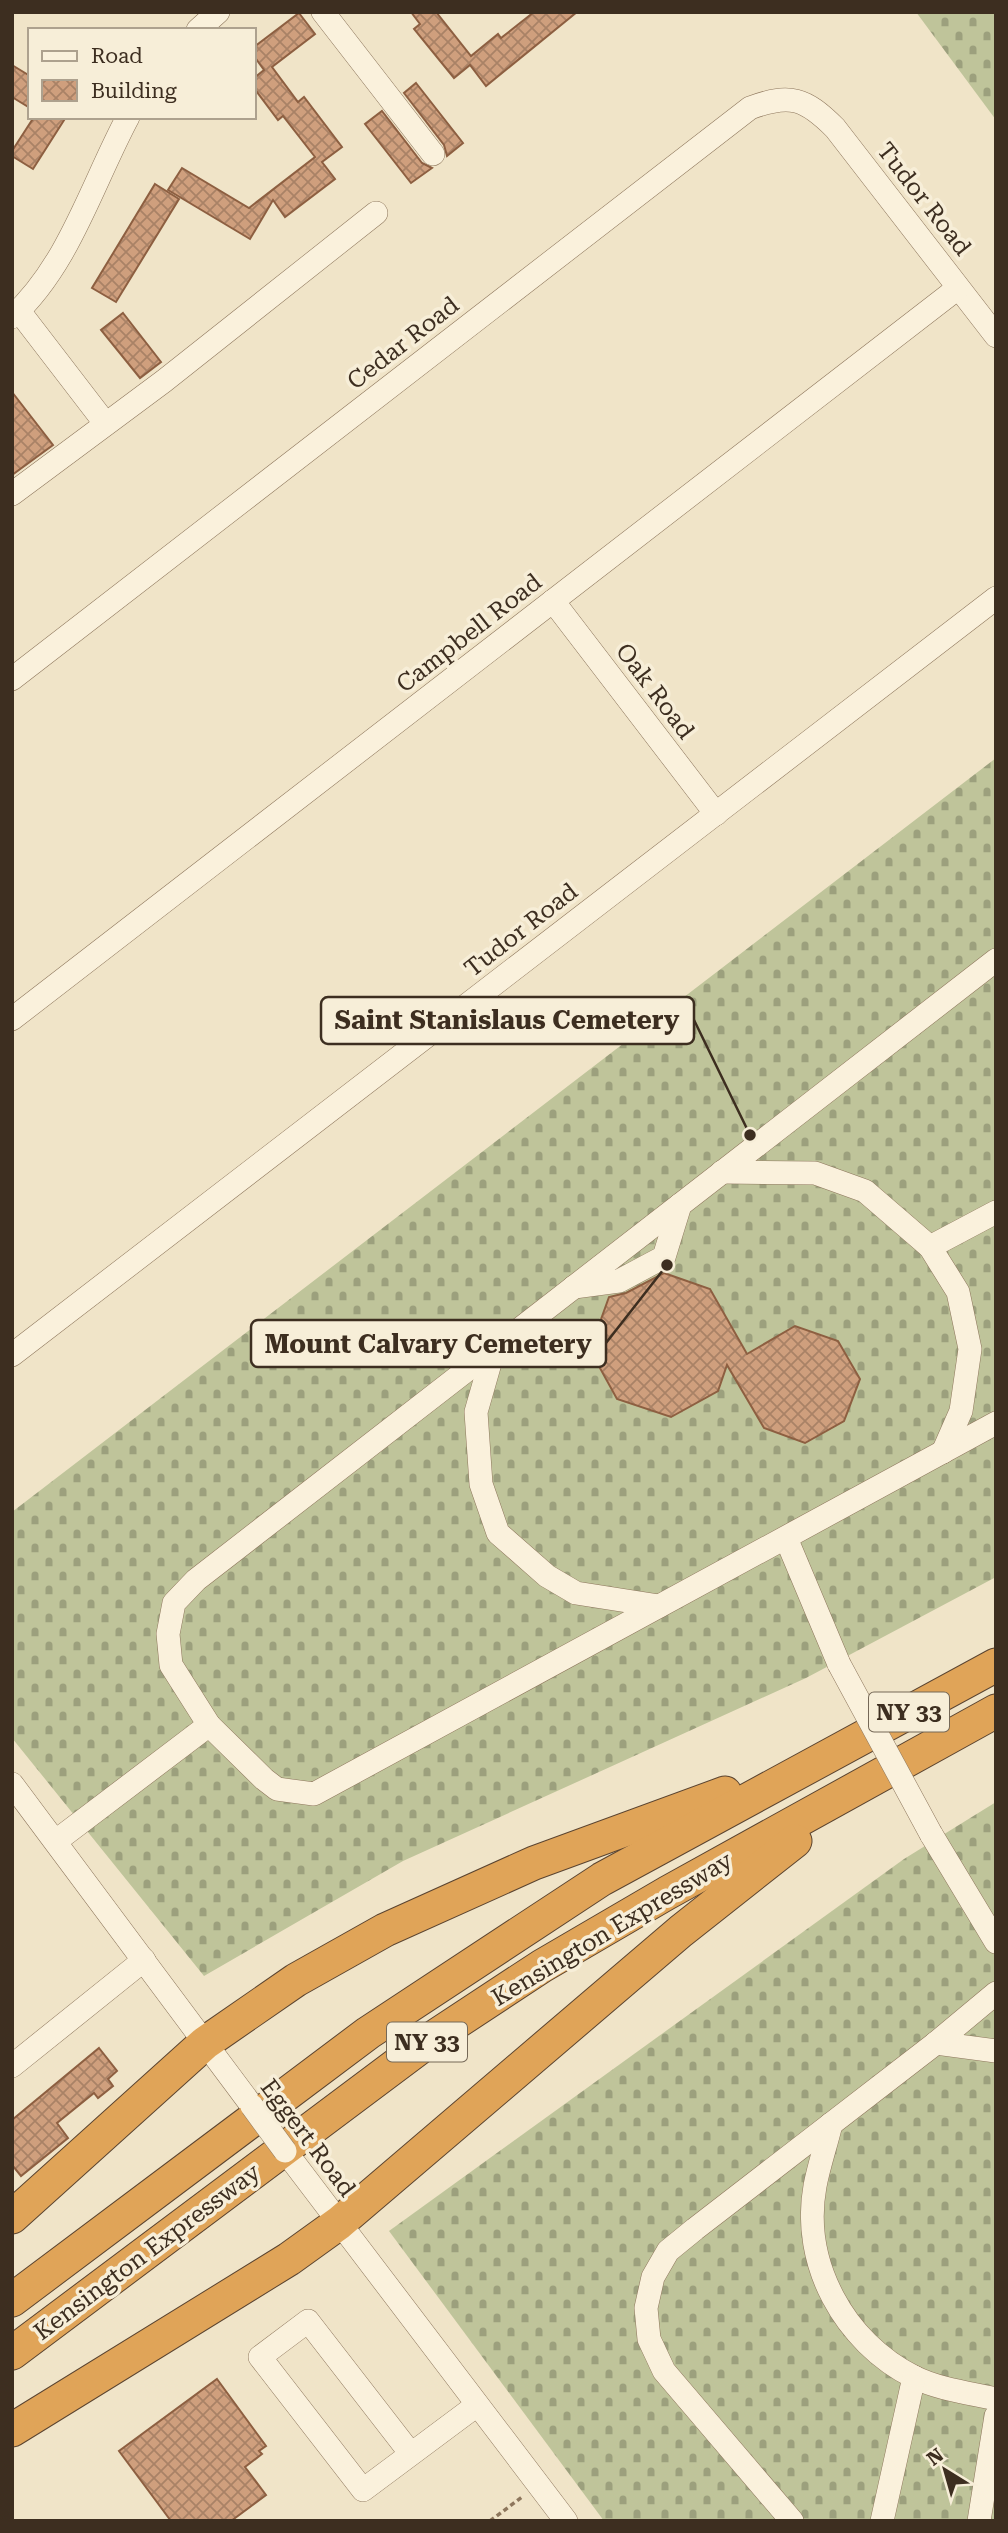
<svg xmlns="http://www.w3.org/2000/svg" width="1008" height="2533" viewBox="0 0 1008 2533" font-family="'Roboto Serif',serif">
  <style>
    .cemetery { fill: url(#cemetery-stones) }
    .building { fill: url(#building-cross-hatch); stroke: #8d5f41; stroke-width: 2 }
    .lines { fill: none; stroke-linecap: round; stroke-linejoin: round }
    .minor-casing { stroke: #8d765c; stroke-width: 24 }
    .highway-casing { stroke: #5b4430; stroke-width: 35 }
    .path { stroke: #8d765c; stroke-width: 3.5; stroke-dasharray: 5 3.5; stroke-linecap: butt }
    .minor { stroke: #faf1dc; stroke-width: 23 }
    .highway { stroke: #e0a458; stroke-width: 33 }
    .minor-bridge-casing { stroke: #8d765c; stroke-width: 24; stroke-linecap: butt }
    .minor-bridge { stroke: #faf1dc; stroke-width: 23 }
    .labels { text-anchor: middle; stroke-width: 7; stroke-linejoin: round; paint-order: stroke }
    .shield { fill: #f7eed8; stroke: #756857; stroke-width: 2 }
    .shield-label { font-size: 23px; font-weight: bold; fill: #3d2e20 }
    .street-label { font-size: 24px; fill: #3d2e20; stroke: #f7eed8 }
    .leader { fill: none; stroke: #3d2e20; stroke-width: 2.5 }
    .callout-dot { fill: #3d2e20; stroke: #f7eed8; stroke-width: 2.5 }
    .callout { fill: #f7eed8; stroke: #3d2e20; stroke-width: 2.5 }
    .callout-label { font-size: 26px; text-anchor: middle; font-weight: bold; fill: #3d2e20 }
  </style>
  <defs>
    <pattern id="cemetery-stones" width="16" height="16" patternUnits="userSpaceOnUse" patternTransform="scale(1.75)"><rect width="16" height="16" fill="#bfc49a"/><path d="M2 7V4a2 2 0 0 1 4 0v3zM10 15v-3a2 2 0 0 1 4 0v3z" fill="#9ca07d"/></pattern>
    <pattern id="building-cross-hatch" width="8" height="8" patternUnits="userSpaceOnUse" patternTransform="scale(1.75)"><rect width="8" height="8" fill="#cf9f7d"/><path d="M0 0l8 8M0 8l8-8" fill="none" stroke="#a98266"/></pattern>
  </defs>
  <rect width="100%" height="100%" fill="#f0e4c8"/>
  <g class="cemetery">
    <path d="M 916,12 L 996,12 L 996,120 Z"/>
    <path d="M 996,758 L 996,1577 L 806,1678 L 403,1861 L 204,1976 L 12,1738 L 12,1512 Z"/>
    <path d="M 996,1802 L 996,2521 L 604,2521 L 389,2231 L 904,1859 Z"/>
  </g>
  <g class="building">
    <path d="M 411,12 L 436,12 L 471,56 L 498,34 L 501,38 L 534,12 L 577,12 L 486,86 L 470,65 L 454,78 L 414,29 L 420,24 Z"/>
    <path d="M 299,13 L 315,34 L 272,67 L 298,102 L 304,97 L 342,147 L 322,162 L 335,179 L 285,217 L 273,200 L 250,239 L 168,190 L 182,168 L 249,208 L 315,157 L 283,116 L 278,120 L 254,88 L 254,78 L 264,70 L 254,56 L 254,47 Z"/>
    <path d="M 12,65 L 30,76 L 30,108 L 12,97 Z"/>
    <path d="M 416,83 L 463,143 L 447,156 L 444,145 L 404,93 Z"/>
    <path d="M 382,111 L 422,163 L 432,168 L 411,183 L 365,124 Z"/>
    <path d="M 34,117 L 66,117 L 33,169 L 12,156 L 12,151 Z"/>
    <path d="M 155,184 L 179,199 L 116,302 L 92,288 Z"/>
    <path d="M 123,313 L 161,362 L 140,378 L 101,330 Z"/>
    <path d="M 12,392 L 53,445 L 12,475 Z"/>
    <path d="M 664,1273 L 710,1289 L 747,1354 L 795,1326 L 838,1341 L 860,1379 L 844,1421 L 805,1443 L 764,1428 L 727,1365 L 718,1391 L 671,1417 L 617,1399 L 590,1350 L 609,1297 L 626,1293 Z"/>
    <path d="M 99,2048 L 117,2071 L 108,2079 L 113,2086 L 98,2098 L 94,2093 L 57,2123 L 68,2138 L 21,2176 L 12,2165 L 12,2120 Z"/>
    <path d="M 217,2379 L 266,2446 L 259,2451 L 262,2454 L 245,2467 L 266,2495 L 231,2521 L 171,2521 L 119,2451 Z"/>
  </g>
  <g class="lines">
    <defs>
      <g id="minor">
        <path d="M 323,12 L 433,154"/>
        <path d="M 198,30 L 218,12"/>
        <path d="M 19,311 L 105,423"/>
        <path d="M 12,317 C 69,265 92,184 128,117"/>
        <path d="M 12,494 L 164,381 L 376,213"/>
        <path d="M 553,601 L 716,814"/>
        <path d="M 12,679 L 750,108 C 790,93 805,98 835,128 L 996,336"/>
        <path d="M 996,960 L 196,1580 L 174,1603 L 168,1634 L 171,1665 L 209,1725 L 264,1779 L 277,1789 L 314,1794 L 996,1423"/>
        <path d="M 12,1019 L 958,288"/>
        <path d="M 722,1172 L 815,1173 L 865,1191 L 930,1247 L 958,1292 L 970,1349 L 961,1411 L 943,1452"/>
        <path d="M 930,1247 L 996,1212"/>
        <path d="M 574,1287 L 619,1281 L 664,1257 L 680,1205"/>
        <path d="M 494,1349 L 476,1412 L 481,1484 L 498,1533 L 547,1576 L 576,1593 L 659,1606"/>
        <path d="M 12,1355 L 996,598"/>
        <path d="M 786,1538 L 839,1664"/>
        <path d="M 12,1784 L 252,2106"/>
        <path d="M 931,1834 L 996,1942"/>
        <path d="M 56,1841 L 209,1725"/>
        <path d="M 936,2043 L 996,2051"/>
        <path d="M 12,2066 L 144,1960"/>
        <path d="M 831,2124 C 826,2145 819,2165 815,2186 C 801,2263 844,2342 914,2377 C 938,2389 969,2393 996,2399"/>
        <path d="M 285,2151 L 566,2521"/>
        <path d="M 411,2454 L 308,2321 L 260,2357 L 363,2490 L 477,2405"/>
        <path d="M 792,2521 L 664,2371 L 649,2339 L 646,2308 L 653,2277 L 668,2251 L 695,2229 L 936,2043 L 996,1993"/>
        <path d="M 882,2521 L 914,2377"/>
        <path d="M 979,2521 L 996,2416"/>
      </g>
      <g id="highway">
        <path d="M 12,2217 L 205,2043 L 296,1980 L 385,1930 L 534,1863 L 725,1793"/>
        <path d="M 12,2300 L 368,2033 L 602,1879 L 996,1665"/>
        <path d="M 12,2353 L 431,2039 L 542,1966 L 667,1893 L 996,1711"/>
        <path d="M 12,2430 L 289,2259 L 339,2223 L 681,1931 L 795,1841"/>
      </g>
    </defs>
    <use href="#minor" class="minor-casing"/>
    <use href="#highway" class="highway-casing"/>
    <path class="path" d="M 490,2521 L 522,2497"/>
    <use href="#minor" class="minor"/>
    <use href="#highway" class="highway"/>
    <defs>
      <g id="minor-bridge">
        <path d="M 839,1664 L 931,1834"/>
        <path d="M 252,2106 L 285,2151"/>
      </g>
    </defs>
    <use href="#minor-bridge" class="minor-bridge-casing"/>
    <use href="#minor-bridge" class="minor-bridge"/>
  </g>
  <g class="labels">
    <g class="shield">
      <rect x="869" y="1692.5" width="80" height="39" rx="5"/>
      <rect x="387" y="2022.5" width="80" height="39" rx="5"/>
    </g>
    <g class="shield-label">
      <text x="909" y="1720">NY 33</text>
      <text x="427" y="2050">NY 33</text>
    </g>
    <g class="street-label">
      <text transform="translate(924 199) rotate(52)" y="8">Tudor Road</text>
      <text transform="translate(403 343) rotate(-38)" y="8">Cedar Road</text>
      <text transform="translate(469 633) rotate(-38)" y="8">Campbell Road</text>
      <text transform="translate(655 691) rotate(53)" y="8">Oak Road</text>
      <text transform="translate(521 930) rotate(-38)" y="8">Tudor Road</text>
      <text transform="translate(612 1929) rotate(-31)" y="8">Kensington Expressway</text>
      <text transform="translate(308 2138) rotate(53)" y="8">Eggert Road</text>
      <text transform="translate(147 2252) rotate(-37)" y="8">Kensington Expressway</text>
    </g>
  </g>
  <path class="leader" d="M750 1135L694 1020M667 1265L606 1343"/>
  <g class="callout-dot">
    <circle cx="750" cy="1135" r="7"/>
    <circle cx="667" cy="1265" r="7"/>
  </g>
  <g class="callout">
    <rect x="321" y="997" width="373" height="47" rx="7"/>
    <rect x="251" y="1320" width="355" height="47" rx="7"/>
  </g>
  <g class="callout-label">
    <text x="507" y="1029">Saint Stanislaus Cemetery</text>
    <text x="428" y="1353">Mount Calvary Cemetery</text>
  </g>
  <rect width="1008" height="2533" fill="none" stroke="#3d2e20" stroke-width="28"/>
  <rect x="28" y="28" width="228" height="91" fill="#f7eed8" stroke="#ada18e" stroke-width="2"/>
  <rect x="42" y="51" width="35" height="10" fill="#faf1dc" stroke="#ada18e" stroke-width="2"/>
  <text x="91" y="63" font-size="21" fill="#3d2e20">Road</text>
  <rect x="42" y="80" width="35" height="21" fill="url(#building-cross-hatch)" stroke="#ada18e" stroke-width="2"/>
  <text x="91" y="98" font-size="21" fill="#3d2e20">Building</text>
  <g transform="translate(945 2470) rotate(323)" stroke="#f7eed8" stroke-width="5" paint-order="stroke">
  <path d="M0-5L12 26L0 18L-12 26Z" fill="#3d2e20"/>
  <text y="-10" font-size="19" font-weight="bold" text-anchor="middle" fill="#3d2e20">N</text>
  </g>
</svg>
